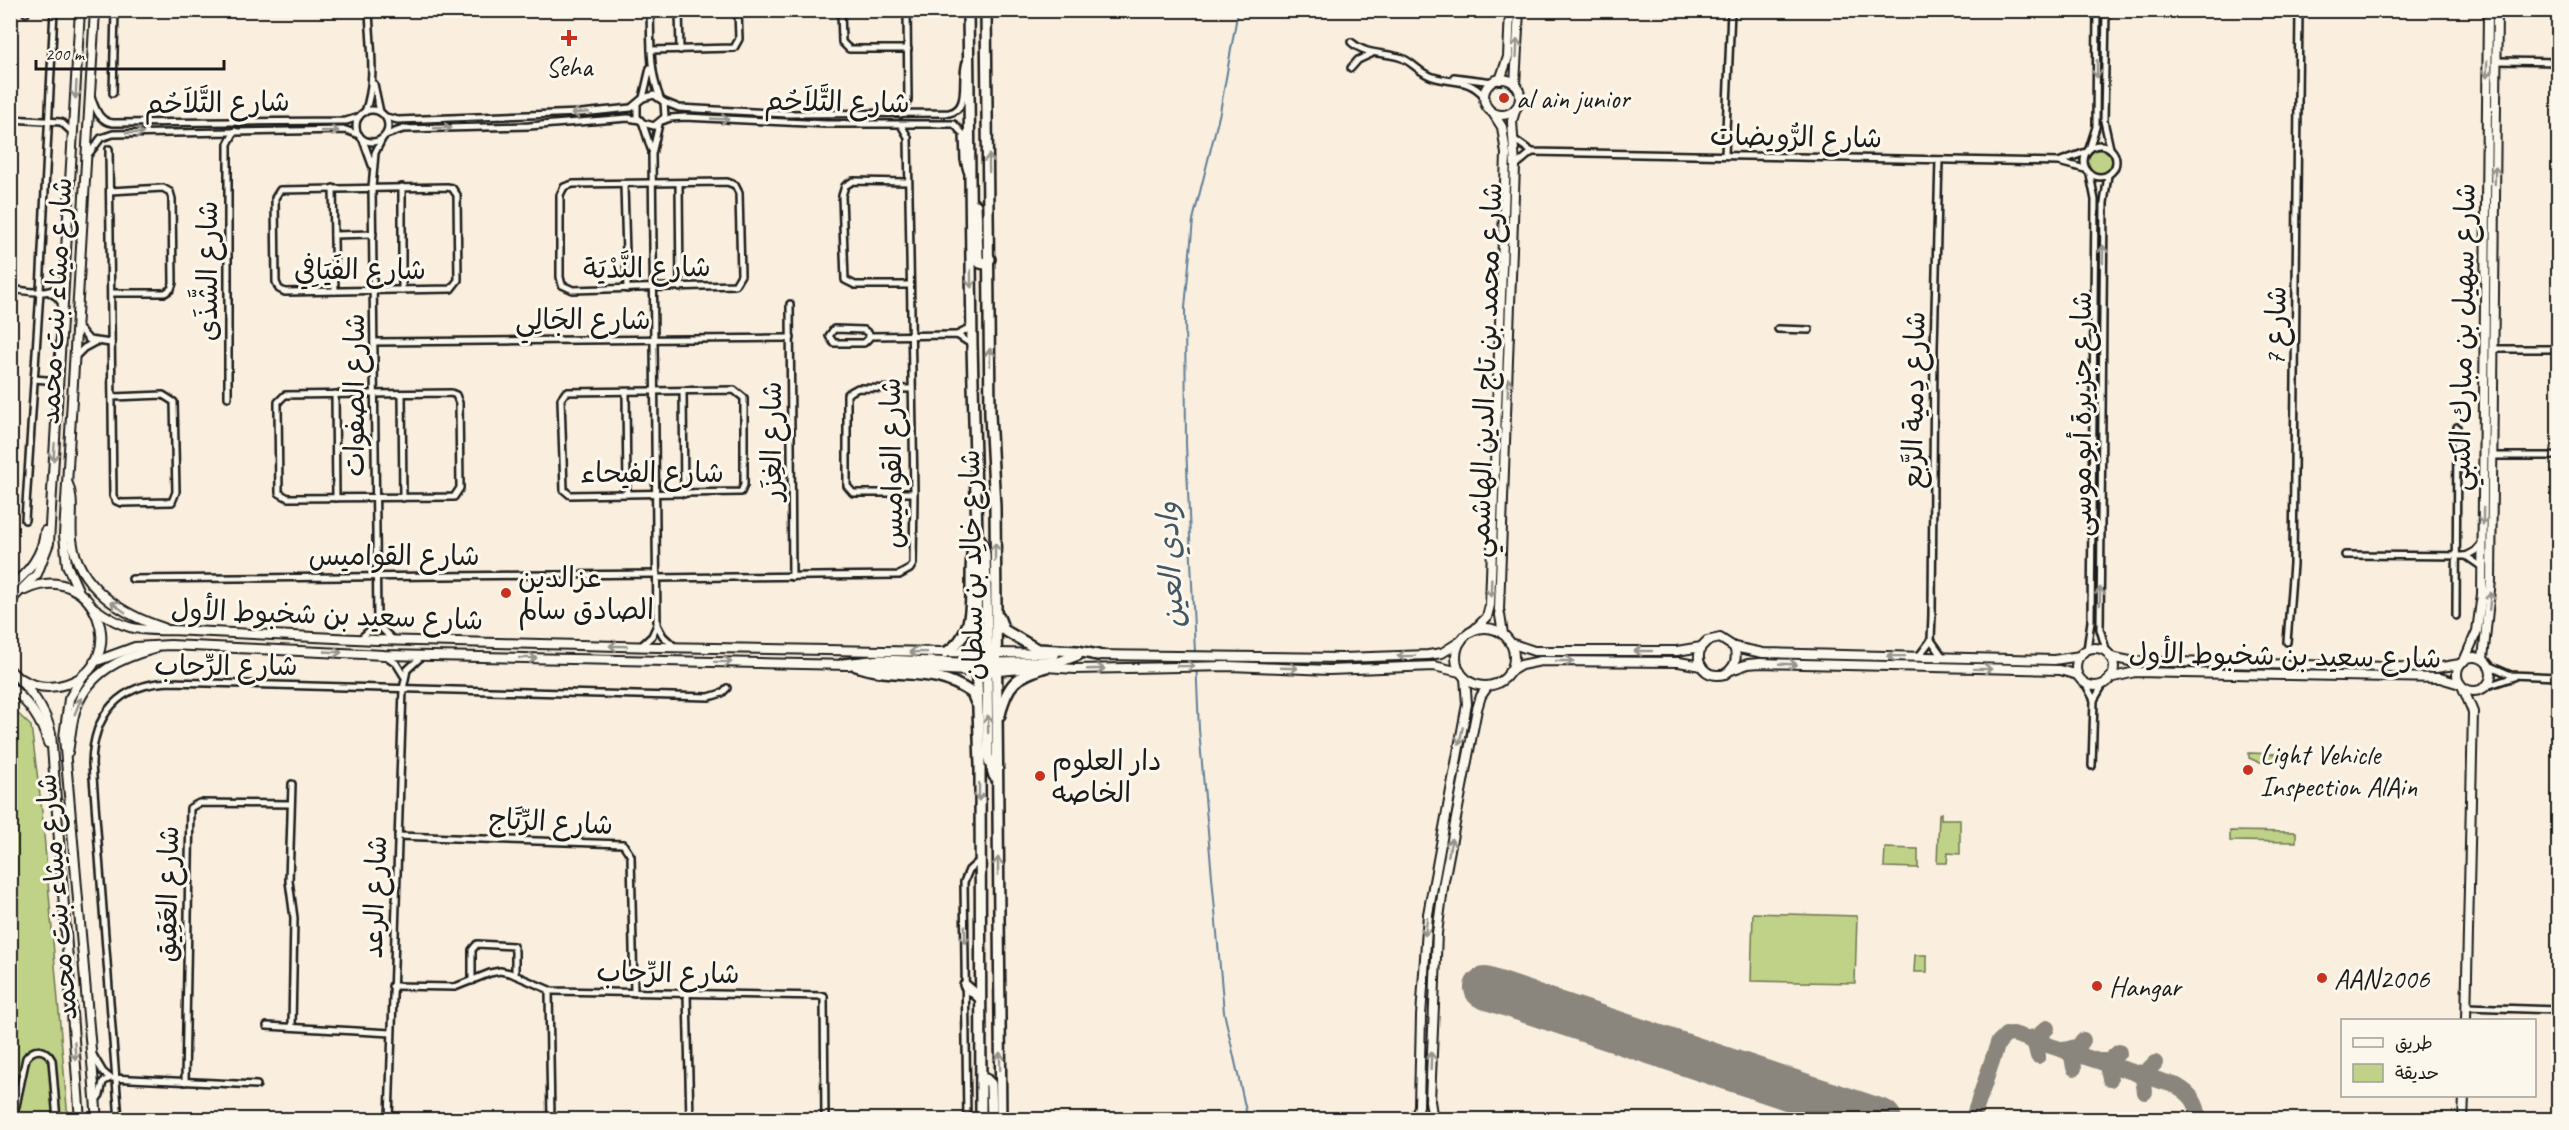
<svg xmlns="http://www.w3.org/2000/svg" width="2569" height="1130" viewBox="0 0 2569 1130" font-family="Caveat,'Playpen Sans Arabic',sans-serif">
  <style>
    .green { fill: #bfd288; stroke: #6e7752; stroke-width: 1.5 }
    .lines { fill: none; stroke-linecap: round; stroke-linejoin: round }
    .stream { stroke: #607f98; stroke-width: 2 }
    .taxiway { stroke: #8b867d; stroke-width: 16 }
    .runway { stroke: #8b867d; stroke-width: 42 }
    .street-casing { stroke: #1c1c1c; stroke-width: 10 }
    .secondary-casing { stroke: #1c1c1c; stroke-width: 12 }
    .primary-casing { stroke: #1c1c1c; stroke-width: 14 }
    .street { stroke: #fbf7ec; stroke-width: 5 }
    .secondary { stroke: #fbf7ec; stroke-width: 8 }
    .primary { stroke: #fbf7ec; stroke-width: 9 }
    .oneway { stroke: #97948e }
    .poi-dot { fill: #c8321e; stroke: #fbf7ec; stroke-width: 2 }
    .labels { text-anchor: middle; stroke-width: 6; stroke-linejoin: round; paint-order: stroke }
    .poi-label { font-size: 28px; fill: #1c1c1c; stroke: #fbf7ec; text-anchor: start }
    .street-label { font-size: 28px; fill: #1c1c1c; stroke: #fbf7ec }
    .water-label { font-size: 30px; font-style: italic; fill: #445664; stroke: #fbf7ec }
  </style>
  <rect width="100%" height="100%" fill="#faefde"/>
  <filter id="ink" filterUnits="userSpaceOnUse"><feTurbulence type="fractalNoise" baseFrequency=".0167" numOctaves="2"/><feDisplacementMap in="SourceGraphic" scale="12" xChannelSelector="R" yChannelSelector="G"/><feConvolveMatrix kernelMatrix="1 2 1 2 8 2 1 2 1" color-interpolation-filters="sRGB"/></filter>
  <g filter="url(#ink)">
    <g class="green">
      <circle cx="2100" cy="162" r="12"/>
      <path d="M 10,706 L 31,726 L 42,811 L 68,1119 L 11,1119 Z"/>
      <path d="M 2249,753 L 2278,754 L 2278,762 L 2258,762 L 2249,758 Z"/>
      <path d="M 1941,813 L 1941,819 L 1960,819 L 1960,854 L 1948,853 L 1947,863 L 1937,863 L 1939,814 Z"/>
      <path d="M 2230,831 L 2296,832 L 2296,842 L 2230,841 Z"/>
      <path d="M 1885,848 L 1918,849 L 1918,868 L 1884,867 Z"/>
      <path d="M 1753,913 L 1857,916 L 1855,983 L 1751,981 Z"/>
      <path d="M 1915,955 L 1927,955 L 1927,972 L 1914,972 Z"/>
    </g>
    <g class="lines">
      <g class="stream">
        <path d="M 1195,653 L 1186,444 L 1185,308 L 1193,220 L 1220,112 L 1238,10"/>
        <path d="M 1196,659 L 1199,730 L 1224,1012 L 1248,1120"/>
      </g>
      <g class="taxiway">
        <path d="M 2038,1056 L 2035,1044 L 2029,1038 L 2037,1037 L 2047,1028"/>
        <path d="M 2074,1068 L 2072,1056 L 2065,1050 L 2079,1046 L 2083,1040"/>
        <path d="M 2110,1079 L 2107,1066 L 2101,1061 L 2109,1061 L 2119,1052"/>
        <path d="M 2145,1092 L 2143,1078 L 2136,1073 L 2146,1072 L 2155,1063"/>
        <path d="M 1973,1118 L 1998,1043 L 2006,1035 L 2013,1034 L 2177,1086 C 2191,1094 2198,1103 2199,1120"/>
      </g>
      <path class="runway" d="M 1485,988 L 1881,1120"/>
      <defs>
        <g id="street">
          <path d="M 650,10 C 651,40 649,70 660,98"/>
          <path d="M 679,10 L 680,50"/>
          <path d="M 841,10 L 842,42 L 849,49 L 908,49"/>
          <path d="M 2106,10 L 2104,121 L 2110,148"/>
          <path d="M 26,13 L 26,10"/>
          <path d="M 1351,42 C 1366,55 1381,52 1399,57 C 1410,60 1416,69 1426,74 C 1448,86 1465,74 1485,97"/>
          <path d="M 651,50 L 734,48 L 739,39 L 738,10"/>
          <path d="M 2496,61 L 2558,62"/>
          <path d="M 1351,68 L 1358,60 L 1371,54"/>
          <path d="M 1454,77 L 1493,82"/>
          <path d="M 374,84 L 380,112"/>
          <path d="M 113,93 L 115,10"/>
          <path d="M 91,97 C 96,109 98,121 113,123 L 346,121 L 359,117"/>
          <path d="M 643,98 L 650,68"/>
          <path d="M 664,102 L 679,108 L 787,114 L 949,113 C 971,109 960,79 966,62"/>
          <circle cx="372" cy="126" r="16"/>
          <path d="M 365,112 C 377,80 370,44 369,10"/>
          <path d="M 901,114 L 908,100 L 907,10"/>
          <path d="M 386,117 L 398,120 L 581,113 L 631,108 L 643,98 L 654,95 L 664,102 L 665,117 L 654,126 L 643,123 L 637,117 L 637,104"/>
          <path d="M 10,119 L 61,122 L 73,133"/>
          <path d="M 662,121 L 670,118 L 685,117 L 826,124 L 954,124 L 963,134 L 964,160 L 967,171"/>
          <path d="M 643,124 L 651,149"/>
          <path d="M 659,124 L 652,154 L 657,625 L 663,636 L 676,648"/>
          <path d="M 386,135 L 403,129 L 529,126 L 628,118 L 640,120"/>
          <path d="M 382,139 L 375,153 L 372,188 L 377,619 L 382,629 L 393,640"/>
          <path d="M 363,140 L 372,165"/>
          <path d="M 1515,140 L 1532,152 L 2059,162 L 2085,169"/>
          <circle cx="2100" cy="161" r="16"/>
          <path d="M 109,149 L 113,496 L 116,501 L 122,503 L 172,502 L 176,492 L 174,402 L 163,395 L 113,397"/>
          <path d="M 2089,149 L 2096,127 L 2097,10"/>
          <path d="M 88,155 L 101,138 L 113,134 L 346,130 L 359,135"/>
          <path d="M 1725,155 L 1731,10"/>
          <path d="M 2061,161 L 2086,152"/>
          <path d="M 1515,166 L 1532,152"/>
          <path d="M 727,182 L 735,185 L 739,193 L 741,275 L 735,285 L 573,290 L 562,285 L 560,277 L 560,195 L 564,187 L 573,184 Z"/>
          <path d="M 908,182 L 853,181 L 845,186 L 842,196 L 845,280 L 855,285 L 909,285"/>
          <path d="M 679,184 L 680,288"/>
          <path d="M 624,185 L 627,289"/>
          <path d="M 447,187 L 452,188 L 457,195 L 458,280 L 451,289 L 285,292 L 279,289 L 276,282 L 275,198 L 280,190 Z"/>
          <path d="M 333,188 L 335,291"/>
          <path d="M 110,191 L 163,188 L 170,192 L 172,199 L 173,283 L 171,289 L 165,293 L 112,293"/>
          <path d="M 334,235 L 373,234"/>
          <path d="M 10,289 C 28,291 53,298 65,281"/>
          <path d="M 402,290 L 402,187"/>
          <path d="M 49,292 L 57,297 L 63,305"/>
          <path d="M 790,304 L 792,577"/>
          <path d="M 77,326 L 89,340 L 111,343"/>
          <path d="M 834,329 L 864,330 L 869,334 L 869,338 L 864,343 L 834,343 L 829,336 Z"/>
          <path d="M 1778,329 L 1809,330"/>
          <path d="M 957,335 L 965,331 L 972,324"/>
          <path d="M 869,336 L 957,335 L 971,344"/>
          <path d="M 374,342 L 791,338"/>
          <path d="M 2493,349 L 2558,349"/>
          <path d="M 75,357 L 84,348 L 95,342"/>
          <path d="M 34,379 L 46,380 L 58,390"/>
          <path d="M 911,389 L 858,388 L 847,394 L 847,486 L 853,493 L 914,493"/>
          <path d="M 734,390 L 744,398 L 744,485 L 741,492 L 570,495 L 564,490 L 561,399 L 566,392 Z"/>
          <path d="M 683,391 L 684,494"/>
          <path d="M 626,392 L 627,494"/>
          <path d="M 451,393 L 456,395 L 459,403 L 460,488 L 454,497 L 288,498 L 279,493 L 278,407 L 278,402 L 285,395 Z"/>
          <path d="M 335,394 L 336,498"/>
          <path d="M 402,394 L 403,498"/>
          <path d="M 228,397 L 228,144 L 235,131"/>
          <path d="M 2491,456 L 2558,456"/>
          <path d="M 25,520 L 40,291 L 54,10"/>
          <path d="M 2345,555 L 2466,556 L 2475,551 L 2482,543"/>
          <path d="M 2466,556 L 2482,567"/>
          <path d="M 657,578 L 899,575 L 910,569 L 913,564 L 914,493 L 908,137 L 901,125"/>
          <path d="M 132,579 L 657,574"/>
          <path d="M 2456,616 L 2457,427"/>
          <path d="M 360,639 L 371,629 L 377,619"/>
          <path d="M 1931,640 L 1943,657"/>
          <path d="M 2287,642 L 2293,564 L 2299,10"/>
          <path d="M 640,647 L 652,636 L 657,625"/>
          <path d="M 2087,650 L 2091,621 L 2095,200 L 2090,175"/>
          <path d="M 2107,653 L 2100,629 L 2104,203 L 2108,175"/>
          <path d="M 386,656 L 396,663 L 404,676"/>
          <path d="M 1919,656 L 1931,640 L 1932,615 L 1934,347 L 1939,160"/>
          <path d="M 2490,666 L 2511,675 L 2558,677"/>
          <path d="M 2085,683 L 2094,700"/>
          <path d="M 2487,686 L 2514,677"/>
          <path d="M 2092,766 L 2094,700 L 2104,683"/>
          <path d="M 292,784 L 289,881 L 294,918 L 292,1027"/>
          <path d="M 398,836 L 623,844 L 631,856 L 634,993"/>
          <path d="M 472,981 L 472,950 L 477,944 L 513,946 L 515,951 L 515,975"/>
          <path d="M 392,986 L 455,987 L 490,973 L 500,971 L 510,973 L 552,991 L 824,996 L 825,1120"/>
          <path d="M 549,991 L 551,1120"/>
          <path d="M 687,994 L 690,1120"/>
          <path d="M 2466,1007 L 2558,1010"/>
          <path d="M 267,1026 L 391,1033"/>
          <path d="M 93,1055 L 103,1072 L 110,1078 L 257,1085"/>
          <path d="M 185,1082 L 190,808 L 199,803 L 291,804"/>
          <path d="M 96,1100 L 100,1095 L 103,1082 L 110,1078"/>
          <path d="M 13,1120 L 26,1058 C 34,1047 46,1048 52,1060 L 57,1120"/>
          <path d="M 119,1120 L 92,764 C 93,714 119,684 170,682 L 709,697 L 722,693 L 727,688"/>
          <path d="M 389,1120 L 403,689 L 407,670 L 421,657"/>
          <path d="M 967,1120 L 964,882 L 969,870 L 979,861"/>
        </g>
        <g id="secondary">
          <circle cx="1502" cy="97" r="18"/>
          <path d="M 1500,80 L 1508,57 L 1510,10"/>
          <path d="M 1515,85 L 1519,10"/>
          <path d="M 68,484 C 75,501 70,521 72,539 C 77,587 123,615 164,628"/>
          <path d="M 10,587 C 29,572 43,555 45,531"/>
          <path d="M 79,592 L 67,565 L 64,535 L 95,10"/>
          <path d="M 10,601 L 37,574 L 49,543 L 80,10"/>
          <path d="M 94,608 C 123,629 136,631 171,630 L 376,640 L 658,647 L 1055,654"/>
          <circle cx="1485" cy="657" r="29"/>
          <path d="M 1474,630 L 1487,617 L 1490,605 L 1506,154 L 1502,127 L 1493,113"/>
          <path d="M 1503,634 L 1499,609 L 1515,166 L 1512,121 L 1516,108"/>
          <path d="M 1510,643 L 1534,651 L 1677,651 L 1701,647 L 1707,641 L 1720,638 L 1734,647 C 1738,658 1735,668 1725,674 C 1706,679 1694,664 1701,647"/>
          <path d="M 1734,647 L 1763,653 L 2054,660 L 2080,656"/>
          <circle cx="2095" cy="667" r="19"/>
          <path d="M 1094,655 L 1343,658 L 1428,655 L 1442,653 L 1461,641"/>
          <circle cx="2474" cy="674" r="17"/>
          <path d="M 2110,657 L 2130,661 L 2436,668 L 2460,664"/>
          <path d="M 2483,659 L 2491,580 L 2497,10"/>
          <path d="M 2464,661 L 2477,631 L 2482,594 L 2488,10"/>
          <path d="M 94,662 L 135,647 L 170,645 L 384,655 L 849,665"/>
          <path d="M 869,666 L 987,672 L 1046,667 L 1075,669 L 1230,666 L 1329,670 L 1434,666 L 1460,672"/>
          <path d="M 10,670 C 29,689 45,707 51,733 L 80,1120"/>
          <path d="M 1731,670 L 1748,664 L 1760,663 L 2060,670 L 2077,675"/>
          <path d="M 1509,672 L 1521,665 L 1541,661 L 1679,662 L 1701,666"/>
          <path d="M 84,674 L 69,699 L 64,737 L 97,1120"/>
          <path d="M 2110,678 L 2135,672 L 2440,678 L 2460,684"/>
          <path d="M 22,679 C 36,688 51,689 66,684 C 133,664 96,557 25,590"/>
          <path d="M 10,686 C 29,704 41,718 48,743"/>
          <path d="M 2463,688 L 2473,712 L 2466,1020"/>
          <path d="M 68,752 C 71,737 71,720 77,706 C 91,671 121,658 154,649"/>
          <path d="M 1415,1120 L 1419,1106 L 1421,1016 L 1428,914 L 1467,704 L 1465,678"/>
          <path d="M 1433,1120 L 1430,1101 L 1437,933 L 1444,881 L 1477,709 L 1481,696 L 1488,686"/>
          <path d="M 2463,1120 L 2464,1096"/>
        </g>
        <g id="primary">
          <path d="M 968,10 L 972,345 L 977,535 L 976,653 L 980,765 L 981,1120"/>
          <path d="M 986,10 L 990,414 L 995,507 L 1001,1120"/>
          <path d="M 976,205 L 978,258 L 980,263 L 985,264 L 990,259"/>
          <path d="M 980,539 L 985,554 L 988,665"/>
          <path d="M 999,617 L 1004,630 L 1037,649 L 1077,651 L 1098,655"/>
          <path d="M 945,653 C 983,632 966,582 973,548"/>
          <path d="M 984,660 L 987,664 L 987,672 L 988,756 L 994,776"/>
          <path d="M 991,663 L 1059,662 L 1078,655"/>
          <path d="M 843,664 L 881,660 L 987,664 L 995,653"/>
          <path d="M 856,666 C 899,681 930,664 972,693 L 976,703"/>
          <path d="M 1000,715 C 1007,683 1017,676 1046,667"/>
          <path d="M 965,985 L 980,998"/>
          <path d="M 981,1080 L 986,1079 L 991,1084 L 992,1120"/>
        </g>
      </defs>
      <use href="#street" class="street-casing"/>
      <use href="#secondary" class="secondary-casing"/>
      <use href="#primary" class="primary-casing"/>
      <use href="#street" class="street"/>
      <use href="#secondary" class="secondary"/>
      <use href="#primary" class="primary"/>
    </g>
    <defs><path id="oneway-shaft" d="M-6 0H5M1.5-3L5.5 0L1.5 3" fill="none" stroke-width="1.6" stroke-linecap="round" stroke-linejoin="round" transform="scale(1.5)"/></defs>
    <g class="oneway">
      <use href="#oneway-shaft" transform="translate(1517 48) rotate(-87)"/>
      <use href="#oneway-shaft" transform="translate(2097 69) rotate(90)"/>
      <use href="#oneway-shaft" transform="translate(2487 69) rotate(91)"/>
      <use href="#oneway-shaft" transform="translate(76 90) rotate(93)"/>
      <use href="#oneway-shaft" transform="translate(580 113) rotate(175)"/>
      <use href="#oneway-shaft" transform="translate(720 119) rotate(3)"/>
      <use href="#oneway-shaft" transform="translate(443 128) rotate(-2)"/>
      <use href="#oneway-shaft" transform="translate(330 131)"/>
      <use href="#oneway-shaft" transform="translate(135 133) rotate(-1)"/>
      <use href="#oneway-shaft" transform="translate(989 163) rotate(-91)"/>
      <use href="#oneway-shaft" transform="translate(2495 175) rotate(-89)"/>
      <use href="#oneway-shaft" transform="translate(2103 254) rotate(-89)"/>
      <use href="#oneway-shaft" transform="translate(971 279) rotate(89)"/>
      <use href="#oneway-shaft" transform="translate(990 357) rotate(-90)"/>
      <use href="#oneway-shaft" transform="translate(1508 387) rotate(-88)"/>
      <use href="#oneway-shaft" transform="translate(54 452) rotate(94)"/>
      <use href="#oneway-shaft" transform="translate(2483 516) rotate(91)"/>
      <use href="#oneway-shaft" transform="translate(995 552) rotate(-90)"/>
      <use href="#oneway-shaft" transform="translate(1491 588) rotate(92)"/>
      <use href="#oneway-shaft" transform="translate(2100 596) rotate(-89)"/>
      <use href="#oneway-shaft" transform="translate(2490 601) rotate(-85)"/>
      <use href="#oneway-shaft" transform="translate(118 607) rotate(-143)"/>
      <use href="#oneway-shaft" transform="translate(618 646) rotate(-178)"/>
      <use href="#oneway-shaft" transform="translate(1643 651) rotate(-180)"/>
      <use href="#oneway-shaft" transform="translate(333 652) rotate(3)"/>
      <use href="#oneway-shaft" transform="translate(918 652) rotate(-179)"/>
      <use href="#oneway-shaft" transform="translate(1406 656) rotate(179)"/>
      <use href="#oneway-shaft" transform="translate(1896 656) rotate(-179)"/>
      <use href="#oneway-shaft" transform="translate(528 658) rotate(1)"/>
      <use href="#oneway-shaft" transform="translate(1565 661)"/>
      <use href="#oneway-shaft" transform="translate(723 662) rotate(1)"/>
      <use href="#oneway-shaft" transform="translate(1788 664) rotate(2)"/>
      <use href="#oneway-shaft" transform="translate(1186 666) rotate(-1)"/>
      <use href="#oneway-shaft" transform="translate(1289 668) rotate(2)"/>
      <use href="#oneway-shaft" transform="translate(1096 669) rotate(-2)"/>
      <use href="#oneway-shaft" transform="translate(1983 669) rotate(1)"/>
      <use href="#oneway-shaft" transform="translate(78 706) rotate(-68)"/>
      <use href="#oneway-shaft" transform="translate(988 724) rotate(-91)"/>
      <use href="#oneway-shaft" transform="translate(1461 736) rotate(101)"/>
      <use href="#oneway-shaft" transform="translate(979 792) rotate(91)"/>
      <use href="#oneway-shaft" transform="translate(1450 847) rotate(-79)"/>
      <use href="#oneway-shaft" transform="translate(998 866) rotate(-90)"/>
      <use href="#oneway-shaft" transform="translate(1426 927) rotate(97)"/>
      <use href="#oneway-shaft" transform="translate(965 935) rotate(89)"/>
      <use href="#oneway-shaft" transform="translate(75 1051) rotate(86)"/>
      <use href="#oneway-shaft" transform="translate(1000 1061) rotate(-91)"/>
      <use href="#oneway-shaft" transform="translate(1431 1061) rotate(-88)"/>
    </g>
  </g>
  <g class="poi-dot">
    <path d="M566 29h6v6h6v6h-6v6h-6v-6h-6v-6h6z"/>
    <circle cx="1504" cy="98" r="6"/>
    <circle cx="506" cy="593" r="6"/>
    <circle cx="2248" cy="770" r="6"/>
    <circle cx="1040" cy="776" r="6"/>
    <circle cx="2322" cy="978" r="6"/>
    <circle cx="2097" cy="986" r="6"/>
  </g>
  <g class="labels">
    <g class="poi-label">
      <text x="569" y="76" text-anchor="middle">Seha</text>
      <text x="1516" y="108">al ain junior</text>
      <text x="518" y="587">عزالدين<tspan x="518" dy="32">الصادق سالم</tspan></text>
      <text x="2260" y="764">Light Vehicle<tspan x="2260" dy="32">Inspection AlAin</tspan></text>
      <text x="1052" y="770">دار العلوم<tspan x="1052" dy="32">الخاصه</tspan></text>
      <text x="2334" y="988">AAN2006</text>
      <text x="2109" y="996">Hangar</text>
    </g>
    <g class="street-label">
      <text transform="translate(837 101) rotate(1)" y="10">شارع التَّلاَحُم</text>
      <text transform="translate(217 102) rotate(-1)" y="10">شارع التَّلاَحُم</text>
      <text transform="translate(1796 136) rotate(1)" y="10">شارع الرُّويضات</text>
      <text transform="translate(647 267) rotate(-1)" y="10">شارع النَّدْيَة</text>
      <text x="360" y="279">شارع الفَيَافِي</text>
      <text transform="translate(207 271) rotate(-90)" y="10">شارع الشَّذَى</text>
      <text transform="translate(55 301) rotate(-87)" y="10">شارع ميثاء بنت محمد</text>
      <text x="583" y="329">شارع الجَالِي</text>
      <text transform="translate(2275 326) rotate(-89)" y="10">شارع 7</text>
      <text transform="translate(2462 337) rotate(-89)" y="10">شارع سهيل بن مبارك الكتبي</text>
      <text transform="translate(1485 370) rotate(-88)" y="10">شارع محمد بن تاج الدين الهاشمي</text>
      <text transform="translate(354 395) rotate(-90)" y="10">شارع الصفوات</text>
      <text transform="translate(1913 400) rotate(-89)" y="10">شارع دِمية الرَّبع</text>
      <text transform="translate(2081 414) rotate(-90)" y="10">شارع جزيرة أبو موسى</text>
      <text transform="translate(771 441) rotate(-90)" y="10">شارع الغِزَر</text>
      <text transform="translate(891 463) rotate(-91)" y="10">شارع القواميس</text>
      <text x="652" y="482">شارع الفيحاء</text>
      <text x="394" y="565">شارع القواميس</text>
      <text transform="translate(971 565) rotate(-91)" y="10">شارع خالِد بن سلطان</text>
      <text transform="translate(327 614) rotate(2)" y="10">شارع سعيد بن شخبوط الأول</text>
      <text transform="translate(2285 655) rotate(1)" y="10">شارع سعيد بن شخبوط الأول</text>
      <text x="226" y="675">شارع الرِّحاب</text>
      <text transform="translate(551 821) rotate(3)" y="10">شارع الرِّتَاج</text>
      <text transform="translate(167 894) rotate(-89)" y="10">شارع العَقِيق</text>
      <text transform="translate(56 897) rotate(-95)" y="10">شارع ميثاء بنت محمد</text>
      <text transform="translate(374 897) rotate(-88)" y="10">شارع الرعد</text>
      <text transform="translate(668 972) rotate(1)" y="10">شارع الرِّحاب</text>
    </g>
    <g class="water-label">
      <text transform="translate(1170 565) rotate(-93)" y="10">وادي العين</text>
    </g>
  </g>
  <rect width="2569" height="1130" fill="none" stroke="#fbf7ec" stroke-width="36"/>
  <rect x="18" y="18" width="2533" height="1094" fill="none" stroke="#1c1c1c" stroke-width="2" filter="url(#ink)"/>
  <rect x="2341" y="1019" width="195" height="78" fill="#fbf7ec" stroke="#a29f99" stroke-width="1.5"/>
  <rect x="2353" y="1038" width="30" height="9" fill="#fbf7ec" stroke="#a29f99" stroke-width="1.5"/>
  <text x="2395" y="1049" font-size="18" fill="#1c1c1c">طريق</text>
  <rect x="2353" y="1064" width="30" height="18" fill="#bfd288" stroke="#a29f99" stroke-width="1.5"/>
  <text x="2395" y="1079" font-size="18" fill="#1c1c1c">حديقة</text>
  <path d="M36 60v9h188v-9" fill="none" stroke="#1c1c1c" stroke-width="3"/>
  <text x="45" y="60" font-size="18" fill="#1c1c1c" stroke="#fbf7ec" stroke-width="4.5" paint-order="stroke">200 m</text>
</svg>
